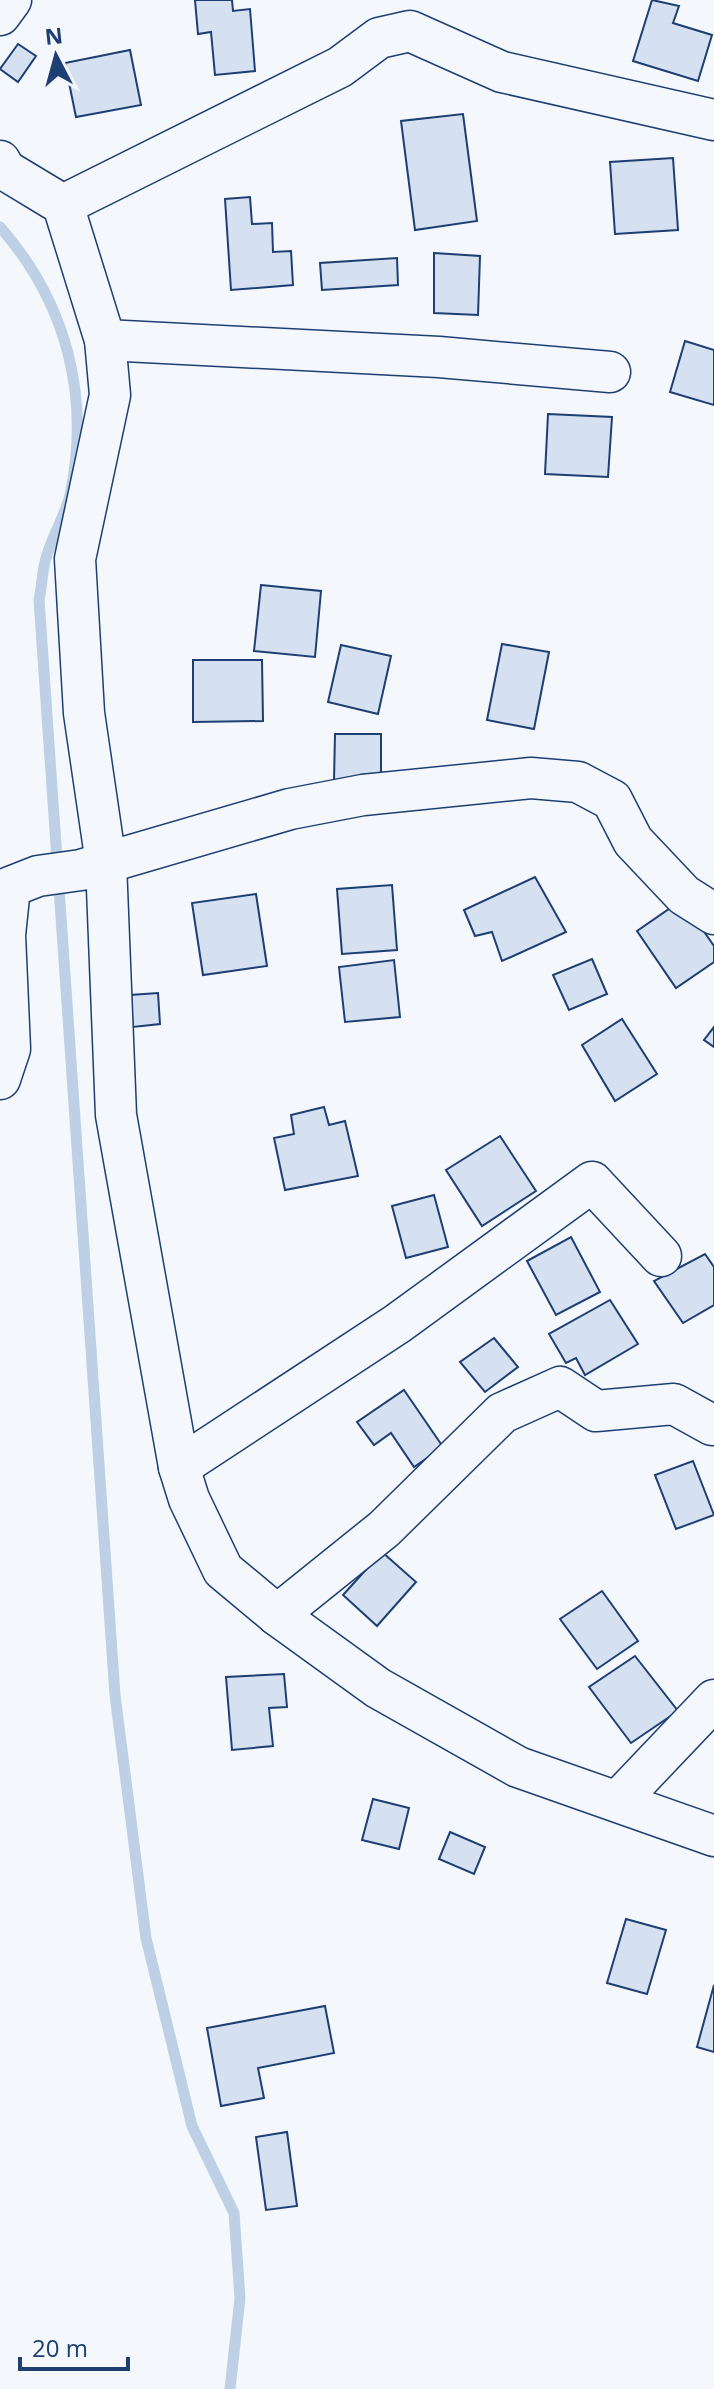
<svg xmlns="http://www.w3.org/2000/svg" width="714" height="2389" viewBox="0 0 714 2389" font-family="'Open Sans',sans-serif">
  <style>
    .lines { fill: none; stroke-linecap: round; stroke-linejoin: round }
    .stream { stroke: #bed0e5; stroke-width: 11 }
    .building { fill: #d5e0f0; stroke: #1d3f73; stroke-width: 2 }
    .minor-casing { stroke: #1d3f73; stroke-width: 43 }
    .minor { stroke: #f4f7fb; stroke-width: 40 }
  </style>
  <rect width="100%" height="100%" fill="#f4f7fb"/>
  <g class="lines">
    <path class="stream" d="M 0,227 C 66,302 91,396 70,495 C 65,516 52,536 46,558 C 42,571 42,586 39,600 L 115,1695 L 146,1938 L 192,2126 L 234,2213 L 240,2298 L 230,2389"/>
  </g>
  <g class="building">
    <path d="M 195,0 L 232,0 L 233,11 L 250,9 L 255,71 L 215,75 L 211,32 L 198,34 Z"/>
    <path d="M 652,0 L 679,6 L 673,23 L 712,35 L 698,81 L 633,61 Z"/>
    <path d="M 18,44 L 36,56 L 18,82 L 0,69 Z"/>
    <path d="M 130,50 L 141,105 L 76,117 L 65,63 Z"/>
    <path d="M 463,114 L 477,221 L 415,230 L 401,121 Z"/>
    <path d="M 673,158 L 678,230 L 615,234 L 610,162 Z"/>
    <path d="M 250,197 L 252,224 L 272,223 L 273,252 L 291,251 L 293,285 L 231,290 L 225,199 Z"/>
    <path d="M 434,253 L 480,256 L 478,315 L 434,313 Z"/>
    <path d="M 397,258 L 398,285 L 322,290 L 320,263 Z"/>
    <path d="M 685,341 L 714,350 L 714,405 L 670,392 Z"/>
    <path d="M 548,414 L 612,417 L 608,477 L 545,474 Z"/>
    <path d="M 261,585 L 321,591 L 315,657 L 254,651 Z"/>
    <path d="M 502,644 L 549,652 L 534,729 L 487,720 Z"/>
    <path d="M 341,645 L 391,656 L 378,714 L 328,702 Z"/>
    <path d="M 193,660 L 262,660 L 263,721 L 193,722 Z"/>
    <path d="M 335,734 L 381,734 L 381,782 L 334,781 Z"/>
    <path d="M 535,877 L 566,932 L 502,961 L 492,932 L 475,936 L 464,910 Z"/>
    <path d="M 392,885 L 397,950 L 342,954 L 337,889 Z"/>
    <path d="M 256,894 L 267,966 L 203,975 L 192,903 Z"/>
    <path d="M 682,900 L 714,946 L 714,962 L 676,988 L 637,931 Z"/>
    <path d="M 592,959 L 607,994 L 569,1010 L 553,975 Z"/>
    <path d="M 394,960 L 400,1017 L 345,1022 L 339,967 Z"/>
    <path d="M 158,993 L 160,1024 L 133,1027 L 130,995 Z"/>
    <path d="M 622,1019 L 657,1074 L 615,1101 L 582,1045 Z"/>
    <path d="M 714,1027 L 714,1047 L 704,1040 Z"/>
    <path d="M 324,1107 L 329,1125 L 345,1121 L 358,1176 L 285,1190 L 274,1138 L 294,1134 L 291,1115 Z"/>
    <path d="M 500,1136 L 536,1191 L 482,1226 L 446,1170 Z"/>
    <path d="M 434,1195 L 448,1247 L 406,1258 L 392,1206 Z"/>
    <path d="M 571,1237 L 600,1292 L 556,1315 L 527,1261 Z"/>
    <path d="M 705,1254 L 714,1267 L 714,1305 L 683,1323 L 654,1281 Z"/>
    <path d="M 610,1300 L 638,1344 L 585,1375 L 576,1358 L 566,1363 L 549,1334 Z"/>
    <path d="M 494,1338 L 518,1367 L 485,1392 L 460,1362 Z"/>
    <path d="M 404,1390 L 443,1447 L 414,1467 L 391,1433 L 374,1445 L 357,1422 Z"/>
    <path d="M 693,1461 L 714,1515 L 676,1529 L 655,1475 Z"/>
    <path d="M 382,1552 L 416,1582 L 377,1626 L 343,1595 Z"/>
    <path d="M 602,1591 L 638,1641 L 597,1669 L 560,1619 Z"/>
    <path d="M 635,1656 L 678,1711 L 631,1743 L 589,1687 Z"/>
    <path d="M 284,1674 L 287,1707 L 269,1708 L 273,1746 L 232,1750 L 226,1677 Z"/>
    <path d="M 373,1799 L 409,1808 L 399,1849 L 362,1840 Z"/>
    <path d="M 450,1832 L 485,1847 L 474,1874 L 439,1859 Z"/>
    <path d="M 626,1919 L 666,1930 L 647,1994 L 607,1983 Z"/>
    <path d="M 714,1985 L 714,2052 L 697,2047 Z"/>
    <path d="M 325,2006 L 334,2053 L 258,2068 L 264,2098 L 221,2106 L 207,2028 Z"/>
    <path d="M 287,2132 L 297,2206 L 266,2210 L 256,2137 Z"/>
  </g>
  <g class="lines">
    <defs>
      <g id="minor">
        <path d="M 0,15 L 11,0"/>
        <path d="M 0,161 L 5,170 L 63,205 L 105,340 L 110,395 L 75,559 L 84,713 L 106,863 L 116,1115 L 179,1467 L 189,1499 L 223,1570 L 277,1615 L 378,1688 L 518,1767 L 714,1836"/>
        <path d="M 63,205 L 340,67 L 379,38 L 410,31 L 502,72 L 714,120"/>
        <path d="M 105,340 L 439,357 L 610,372"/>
        <path d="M 0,1079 L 10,1049 L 5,935 L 10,887 L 38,876 L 81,870 L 290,809 L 363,795 L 531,778 L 578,782 L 612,800 L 633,841 L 684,895 L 714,914"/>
        <path d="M 179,1467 L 397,1324 L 592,1182 L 661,1256"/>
        <path d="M 277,1615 L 384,1529 L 502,1413 L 560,1387 L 596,1411 L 674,1404 L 712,1425"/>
        <path d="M 618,1801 L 714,1700"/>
      </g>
    </defs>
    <use href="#minor" class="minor-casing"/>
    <use href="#minor" class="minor"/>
  </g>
  <g transform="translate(56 56) rotate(354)" stroke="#f4f7fb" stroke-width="6" paint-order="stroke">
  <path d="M0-6L14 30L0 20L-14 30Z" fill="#1d3f73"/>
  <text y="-12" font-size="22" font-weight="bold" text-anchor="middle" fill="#1d3f73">N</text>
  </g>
  <path d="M20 2357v12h108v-12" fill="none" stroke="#1d3f73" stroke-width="4"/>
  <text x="32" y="2357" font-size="24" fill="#1d3f73" stroke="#f4f7fb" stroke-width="6" paint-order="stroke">20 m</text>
</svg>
